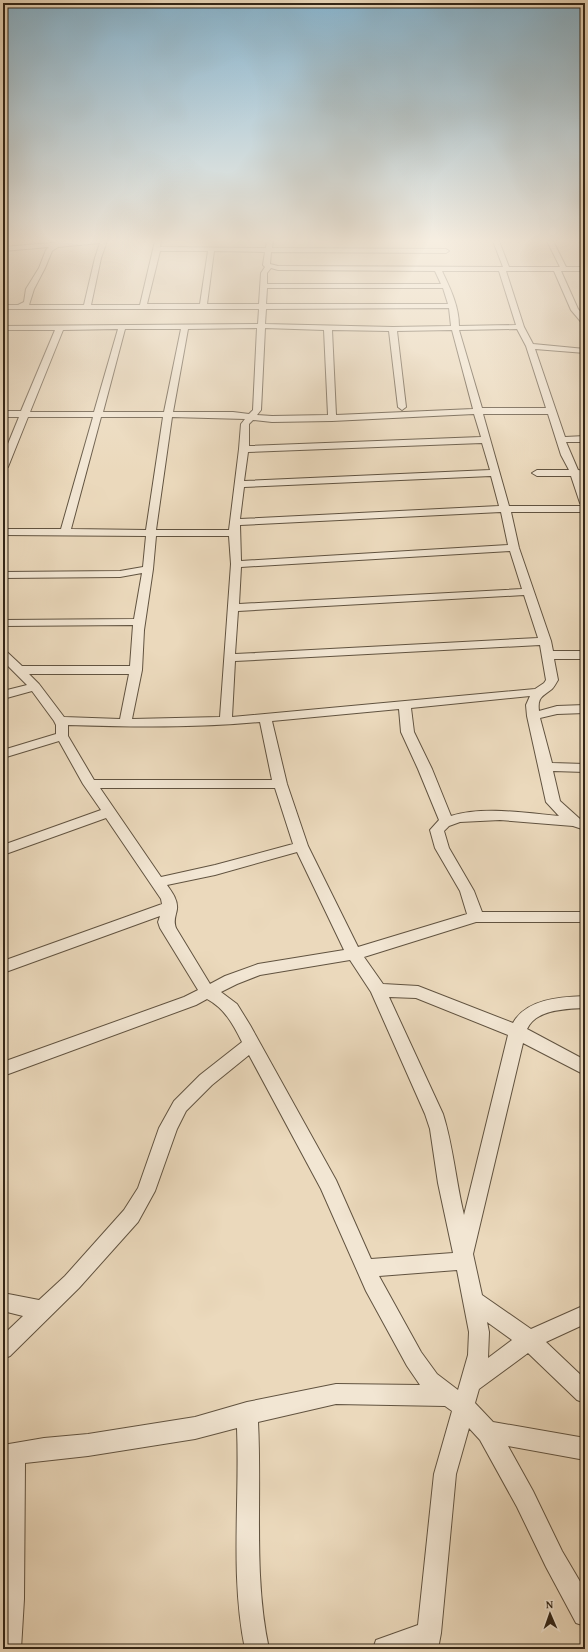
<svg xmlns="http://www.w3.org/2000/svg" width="588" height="1652" viewBox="0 0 588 1652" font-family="'Gentium Book Plus',serif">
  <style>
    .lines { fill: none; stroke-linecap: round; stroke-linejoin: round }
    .minor-casing { stroke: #615340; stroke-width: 2 }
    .minor { fill: #f2e6d3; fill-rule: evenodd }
  </style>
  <rect width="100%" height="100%" fill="#ebd9bc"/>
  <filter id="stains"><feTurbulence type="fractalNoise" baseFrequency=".005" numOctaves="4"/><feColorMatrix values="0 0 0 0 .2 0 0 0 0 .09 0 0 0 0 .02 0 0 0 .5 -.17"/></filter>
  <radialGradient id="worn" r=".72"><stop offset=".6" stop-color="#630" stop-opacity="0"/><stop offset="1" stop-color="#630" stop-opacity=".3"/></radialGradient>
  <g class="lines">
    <defs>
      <path id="minor" d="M 76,241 L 107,241 L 101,258 L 91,305 L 140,305 L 155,241 L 161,241 L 160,247 L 266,248 L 267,241 L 273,241 L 272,248 L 446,249 L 449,251 L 446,253 L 271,252 L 270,264 L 278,266 L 503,267 L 493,241 L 499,241 L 509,267 L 560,267 L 547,241 L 553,241 L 566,267 L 585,267 L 585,271 L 561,271 L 578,309 L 585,317 L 585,323 L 582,323 L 571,310 L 554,271 L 506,271 L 524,327 L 533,344 L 585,349 L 585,353 L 535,349 L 565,437 L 585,436 L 585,442 L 566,442 L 578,470 L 585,471 L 585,475 L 581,476 L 585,489 L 585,506 L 580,503 L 571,476 L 537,476 L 532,473 L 537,470 L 569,470 L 561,455 L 548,414 L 483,414 L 509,506 L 585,506 L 585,512 L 511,512 L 519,548 L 551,641 L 553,651 L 585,651 L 585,659 L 554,659 L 558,680 C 556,683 554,687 552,689 C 544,696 537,696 539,711 L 557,706 L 585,705 L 585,713 L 557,714 L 540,718 L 552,763 L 585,764 L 585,772 L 553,771 L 560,801 L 580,819 L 585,821 L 585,830 L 573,826 L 500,820 L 460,822 L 449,826 L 444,831 L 449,848 L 474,891 L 482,912 L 585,912 L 585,922 L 476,922 L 364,957 L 383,984 L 418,986 L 513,1023 C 526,999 560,997 585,996 L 585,1008 C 566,1009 536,1009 527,1029 L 585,1060 L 585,1075 L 523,1043 L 473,1254 L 482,1295 L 531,1329 L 585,1305 L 585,1324 L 546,1342 L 585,1379 L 585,1403 L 577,1400 L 528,1353 L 479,1389 L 475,1403 L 493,1422 L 585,1438 L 585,1460 L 508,1446 L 533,1491 L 562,1551 L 585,1590 L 585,1626 L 576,1623 L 546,1567 L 517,1507 L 480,1440 L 469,1428 L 456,1474 L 441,1633 L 438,1649 L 373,1649 L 376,1640 L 418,1625 L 434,1474 L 452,1411 L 445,1406 L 336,1404 L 258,1422 C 262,1498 253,1574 269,1649 L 245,1649 C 230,1576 240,1502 237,1428 L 195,1439 L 88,1456 L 25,1463 L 24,1599 L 21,1649 L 3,1649 L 3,1445 L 44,1438 L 88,1434 L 195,1417 L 247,1402 L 336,1384 L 420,1385 L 407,1366 L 366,1291 L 321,1189 L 249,1055 L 212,1085 L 186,1111 L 177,1129 L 155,1191 L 138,1222 L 79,1288 L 10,1356 L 3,1359 L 3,1335 L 23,1316 L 3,1311 L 3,1293 L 39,1300 L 65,1276 L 124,1210 L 138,1188 L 159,1128 L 174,1101 L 200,1075 L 242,1042 C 233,1024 225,1009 207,999 L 196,1005 L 3,1076 L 3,1062 L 184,997 L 198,990 L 160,928 L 158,922 L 160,916 L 3,973 L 3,961 L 162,904 L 161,899 L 106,818 L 3,855 L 3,845 L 101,810 L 83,784 L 59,741 L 3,758 L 3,750 L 56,734 L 56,725 L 54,721 L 32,691 L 3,699 L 3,691 L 27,685 L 3,661 L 3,650 L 7,652 L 22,666 L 130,666 L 133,625 L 3,626 L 3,620 L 134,619 L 142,573 L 120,577 L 3,578 L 3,572 L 120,571 L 143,567 L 146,536 L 3,535 L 3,529 L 61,529 L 93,417 L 28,417 L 8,467 L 3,470 L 3,456 L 19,417 L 3,417 L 3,411 L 21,411 L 55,330 L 3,330 L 3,326 L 258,324 L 259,309 L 3,309 L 3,305 L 18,305 L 24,302 L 26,289 L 39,268 L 46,250 L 49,247 L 3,251 L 3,247 ZM 100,243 L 95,258 L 84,305 L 29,305 L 34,289 L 45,268 L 52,251 L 58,247 ZM 160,251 L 208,251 L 200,304 L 147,304 ZM 214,251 L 265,252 L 263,265 L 265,267 L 261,273 L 259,304 L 207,304 ZM 271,268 L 278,270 L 435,271 L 441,284 L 267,284 L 267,273 ZM 442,271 L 499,271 L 516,325 L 459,326 C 459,306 450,288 442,271 ZM 267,288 L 443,288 L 448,304 L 266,304 ZM 449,308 L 451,326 L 393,327 L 265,324 L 266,309 ZM 257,328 L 253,410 L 249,414 L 233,412 L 173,412 L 188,329 ZM 265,328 L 324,330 L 328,415 L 272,416 L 257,415 L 261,410 ZM 118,329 L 94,412 L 30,412 L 63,330 ZM 125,329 L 181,329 L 164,412 L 103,412 ZM 517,329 L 526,346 L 546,408 L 482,408 L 459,330 ZM 332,330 L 389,331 L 398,407 L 402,410 L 406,407 L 397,331 L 452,330 L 473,409 L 336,415 ZM 474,414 L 481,437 L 249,446 L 249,424 L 253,420 L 272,422 L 332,421 ZM 101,417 L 163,417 L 146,530 L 71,529 ZM 172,417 L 245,419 L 241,424 L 239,449 L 229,530 L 156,530 ZM 482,443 L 490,470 L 244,481 L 248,452 ZM 491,476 L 499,506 L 240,519 L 244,487 ZM 501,512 L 508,545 L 241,561 L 240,525 ZM 156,536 L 229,536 L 231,564 L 220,717 L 132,719 L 142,670 L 144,630 L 153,569 ZM 510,551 L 522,589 L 239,604 L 241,567 ZM 524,595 L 538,638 L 235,654 L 238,611 ZM 540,645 L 546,680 L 544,683 L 535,689 L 232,717 L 235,661 ZM 29,674 L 129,674 L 120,719 L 64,717 L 39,684 ZM 530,696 L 526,705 L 527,716 L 546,802 L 559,816 C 526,813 483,806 451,816 L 432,769 L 414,732 L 411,708 ZM 399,709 L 401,732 L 418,769 L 439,820 L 430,830 L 435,848 L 460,891 L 467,914 L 358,947 L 308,846 L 287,784 L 272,721 ZM 260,722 L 272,780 L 94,780 L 68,736 L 68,725 C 132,727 196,728 260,722 ZM 100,788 L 275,788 L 293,844 L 215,865 L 161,877 ZM 297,852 L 344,950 L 258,964 L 225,976 L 210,984 L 176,928 C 173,920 176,916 177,909 C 178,900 172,892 167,885 L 215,875 ZM 350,960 L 371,992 L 425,1114 L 430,1129 L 438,1183 L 453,1253 L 371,1259 L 336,1180 L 250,1025 L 237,1004 L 221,992 L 237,984 L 260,975 ZM 389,997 L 416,998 L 508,1035 L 464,1215 C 456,1182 453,1145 443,1114 ZM 457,1270 L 469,1332 L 468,1355 L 458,1390 L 437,1374 L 421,1352 L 379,1276 ZM 487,1322 L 512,1340 L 488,1358 L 489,1332 Z"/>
    </defs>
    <use href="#minor" class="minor-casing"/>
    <use href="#minor" class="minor"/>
  </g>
  <linearGradient id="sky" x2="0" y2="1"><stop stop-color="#88b6d1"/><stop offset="0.51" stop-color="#f6eee1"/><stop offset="1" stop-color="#f6eee1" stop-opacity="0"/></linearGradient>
  <rect width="588" height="472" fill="url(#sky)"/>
  <rect width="588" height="1652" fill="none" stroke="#ebd9bc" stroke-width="16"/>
  <rect x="4" y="4" width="580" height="1644" fill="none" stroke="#332617" stroke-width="2"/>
  <rect x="8" y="8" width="572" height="1636" fill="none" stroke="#332617"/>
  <g transform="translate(550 1614) rotate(358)" stroke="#f2e6d3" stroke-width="3" paint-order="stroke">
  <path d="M0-3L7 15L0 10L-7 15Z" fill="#332617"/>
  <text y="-6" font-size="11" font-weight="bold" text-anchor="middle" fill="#332617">N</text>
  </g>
  <rect width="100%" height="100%" filter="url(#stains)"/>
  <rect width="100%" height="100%" fill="url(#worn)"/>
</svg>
